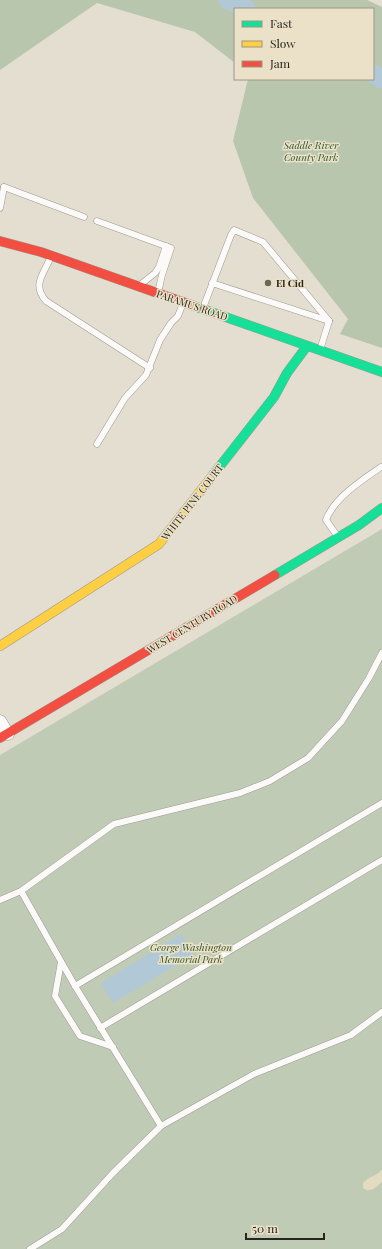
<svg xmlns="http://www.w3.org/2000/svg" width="382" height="1249" viewBox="0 0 382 1249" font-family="'Playfair Display',serif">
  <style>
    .green { fill: #c0cbb6 }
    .forest { fill: #b9c6ae }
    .sand { fill: #e2dbc0 }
    .water { fill: #b1c8d7 }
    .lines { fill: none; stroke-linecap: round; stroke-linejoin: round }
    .river { stroke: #b1c8d7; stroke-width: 19 }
    .lane-casing { stroke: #9e9a90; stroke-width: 7 }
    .street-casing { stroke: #9e9a90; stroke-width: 13 }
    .fast-casing { stroke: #9e9a90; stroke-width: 10 }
    .slow-casing { stroke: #9e9a90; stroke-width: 10 }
    .jam-casing { stroke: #9e9a90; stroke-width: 10 }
    .lane { stroke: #fbfaf8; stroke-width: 6 }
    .street { stroke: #fbfaf8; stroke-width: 12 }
    .fast { stroke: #16e098; stroke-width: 9 }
    .slow { stroke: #ffcf43; stroke-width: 9 }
    .jam { stroke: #f24e42; stroke-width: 9 }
    .poi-dot { fill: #6a665b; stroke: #ebe1c8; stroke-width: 1.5 }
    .labels { text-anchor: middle; stroke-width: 3; stroke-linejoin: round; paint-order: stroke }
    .park-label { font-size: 10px; font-style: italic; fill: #2f572a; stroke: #ebe1c8 }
    .poi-label { font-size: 10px; font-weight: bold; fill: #29251c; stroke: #ebe1c8; text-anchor: start }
    .street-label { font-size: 10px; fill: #29251c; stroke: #ebe1c8 }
  </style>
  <rect width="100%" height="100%" fill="#e3ded0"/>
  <path class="green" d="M 382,529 L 382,1249 L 0,1249 L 0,755 Z"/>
  <path class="forest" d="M 0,0 L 367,0 L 382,7 L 382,348 L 340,334 L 348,319 L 253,198 L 233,141 L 248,79 L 373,79 L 373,9 L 235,9 L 235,63 L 195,32 L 97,3 L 0,70 Z"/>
  <path class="sand" d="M 382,1170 L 382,1182 C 376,1187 370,1194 363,1188 L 363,1183 C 368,1177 376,1176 382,1170 Z"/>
  <path class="water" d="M 181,934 L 193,955 L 113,1003 L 101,983 Z"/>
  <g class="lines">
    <g class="river">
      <path d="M 228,0 L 246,9"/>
      <path d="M 373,74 L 382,79"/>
    </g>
    <defs>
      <g id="lane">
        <path d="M 4,187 L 84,217"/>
        <path d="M 0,208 L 4,187"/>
        <path d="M 97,221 L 171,248 L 162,275 L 158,293"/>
        <path d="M 51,256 C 45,273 31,284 46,301 L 150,368"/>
        <path d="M 212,283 L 329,321"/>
        <path d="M 140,285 L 155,273 L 159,267 L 166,246"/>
        <path d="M 203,308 L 231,235 L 234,230 L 263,242 L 329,321"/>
        <path d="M 320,350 L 329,321"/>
        <path d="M 97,444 L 125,398 L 146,375 L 160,340 L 171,323 L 178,316 L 183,303"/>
        <path d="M 338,537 L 326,520 C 334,498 362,480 381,467"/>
        <path d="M 21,891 L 75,986 L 161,1126"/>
        <path d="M 0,900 L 21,891 L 114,824 L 240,793 L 270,781 L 308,758 L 342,721 L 369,678 L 382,653"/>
        <path d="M 61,962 L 55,996 L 80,1036 L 113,1047"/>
        <path d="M 75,986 L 382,803"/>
        <path d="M 100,1028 L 382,860"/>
        <path d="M 30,1249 L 62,1229 L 113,1173 L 161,1126 L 254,1074 L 351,1035 L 382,1012"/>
      </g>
      <path id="street" d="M 0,721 L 8,734"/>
      <g id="fast">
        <path d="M 197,307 L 382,372"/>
        <path d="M 213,475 L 274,397 L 287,373 L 307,346"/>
        <path d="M 275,575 L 359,525 L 382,508"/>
      </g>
      <path id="slow" d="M 0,646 L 159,544 L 213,475"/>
      <g id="jam">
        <path d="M 0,241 L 41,252 L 197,307"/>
        <path d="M 0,738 L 275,575"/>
      </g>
    </defs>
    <use href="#lane" class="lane-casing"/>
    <use href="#street" class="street-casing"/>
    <use href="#fast" class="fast-casing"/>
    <use href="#slow" class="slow-casing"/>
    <use href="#jam" class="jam-casing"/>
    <use href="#lane" class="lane"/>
    <use href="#street" class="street"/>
    <use href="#fast" class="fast"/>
    <use href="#slow" class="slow"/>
    <use href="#jam" class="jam"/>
  </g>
  <circle class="poi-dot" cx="268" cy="283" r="4"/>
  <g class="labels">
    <g class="park-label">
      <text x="311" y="149">Saddle River<tspan x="311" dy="12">County Park</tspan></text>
      <text x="191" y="951">George Washington<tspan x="191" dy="12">Memorial Park</tspan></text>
    </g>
    <g class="poi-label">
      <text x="276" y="287">El Cid</text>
    </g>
    <g class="street-label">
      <text transform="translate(192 305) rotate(19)" y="4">PARAMUS ROAD</text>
      <text transform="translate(192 502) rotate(-52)" y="4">WHITE PINE COURT</text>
      <text transform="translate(192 624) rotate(-31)" y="4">WEST CENTURY ROAD</text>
    </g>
  </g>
  <rect x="234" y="8" width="140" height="72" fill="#ebe1c8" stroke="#9d9683"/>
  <rect x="242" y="21" width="20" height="6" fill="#16e098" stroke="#9d9683"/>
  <text x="270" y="28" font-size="12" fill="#29251c">Fast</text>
  <rect x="242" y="41" width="20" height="6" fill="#ffcf43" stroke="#9d9683"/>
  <text x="270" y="48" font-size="12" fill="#29251c">Slow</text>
  <rect x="242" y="61" width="20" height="6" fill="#f24e42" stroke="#9d9683"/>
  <text x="270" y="68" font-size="12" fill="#29251c">Jam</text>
  <path d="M246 1233v6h78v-6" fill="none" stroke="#29251c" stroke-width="2"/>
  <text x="252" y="1233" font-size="12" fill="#29251c" stroke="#ebe1c8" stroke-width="3" paint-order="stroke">50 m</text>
</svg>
